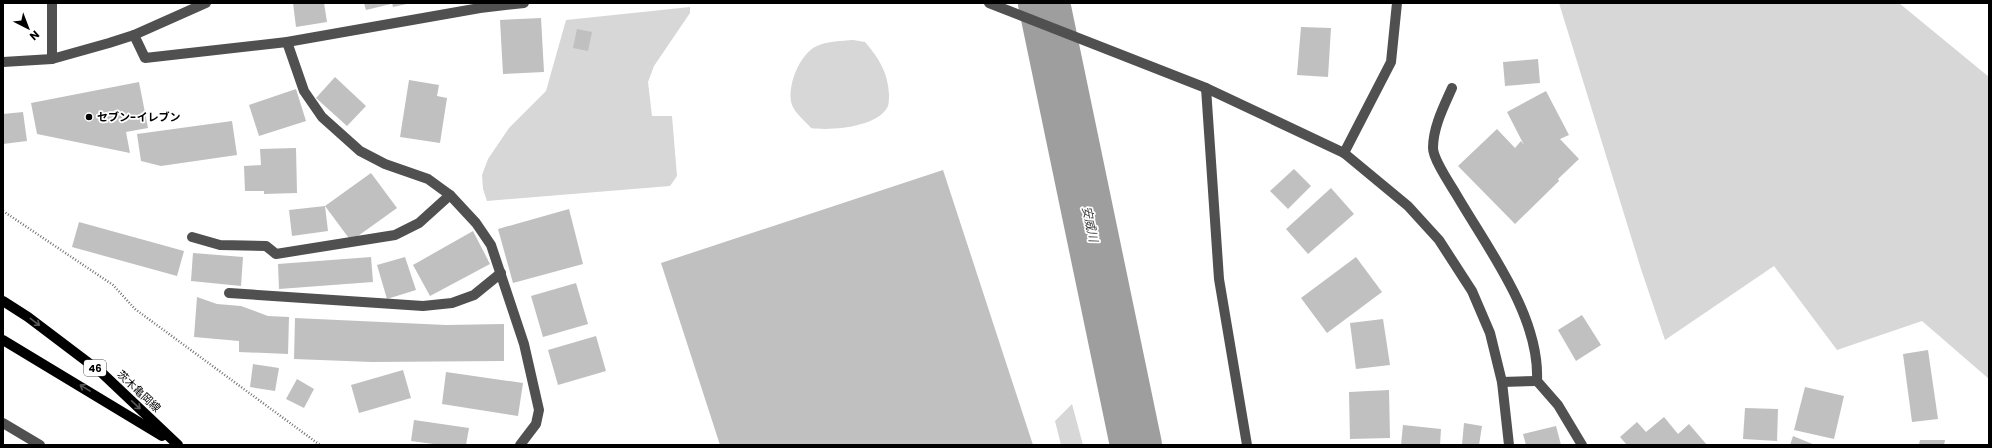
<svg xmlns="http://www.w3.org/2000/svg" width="1992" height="448" viewBox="0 0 1992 448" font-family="Poppins,'Noto Sans JP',sans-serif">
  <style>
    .green { fill: #d7d7d7 }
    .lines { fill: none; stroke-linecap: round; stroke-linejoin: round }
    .river { stroke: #9e9e9e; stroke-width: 52 }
    .building { fill: #c0c0c0 }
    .path { stroke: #727272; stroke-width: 2.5; stroke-dasharray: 1 2; stroke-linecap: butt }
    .minor { stroke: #505050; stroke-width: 10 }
    .major { stroke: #000; stroke-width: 10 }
    .oneway { stroke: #595959 }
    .poi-dot { fill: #000; stroke: #fff; stroke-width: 1.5 }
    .labels { text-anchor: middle; stroke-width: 3.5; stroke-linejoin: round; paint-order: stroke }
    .shield { fill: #fff; stroke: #4c4c4c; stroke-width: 1 }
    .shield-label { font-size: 10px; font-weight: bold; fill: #000 }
    .poi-label { font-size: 11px; font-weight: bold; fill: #000; stroke: #fff; text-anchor: start }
    .street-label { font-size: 11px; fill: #000; stroke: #fff }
    .water-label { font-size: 12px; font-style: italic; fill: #3f3f3f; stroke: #fff }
  </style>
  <rect width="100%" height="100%" fill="#fff"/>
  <g class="green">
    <path d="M 1559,3 L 1899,3 L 1989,77 L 1989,379 L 1922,321 L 1837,350 L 1774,266 L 1665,340 L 1641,269 Z"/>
    <path d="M 690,7 L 690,13 L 654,66 L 648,82 L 652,116 L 672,116 L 677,176 L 670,186 L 487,201 L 483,189 L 482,175 L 488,159 L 509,128 L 546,91 L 566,20 Z"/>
    <path d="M 853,40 L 865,42 C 879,58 888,73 889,94 C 889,97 889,103 888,106 C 879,127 831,131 811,128 C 806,122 795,113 792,105 C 786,87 800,53 817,46 C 828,41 842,41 853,40 Z"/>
    <path d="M 1072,404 L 1083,445 L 1061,445 L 1055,421 Z"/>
  </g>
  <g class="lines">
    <path class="river" d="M 1044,3 L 1136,445"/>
  </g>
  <g class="building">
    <path d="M 293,3 L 324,3 L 327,22 L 296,27 Z"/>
    <path d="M 364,3 L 391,3 L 391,4 L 366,10 Z"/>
    <path d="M 392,3 L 407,3 L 407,4 L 393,7 Z"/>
    <path d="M 541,18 L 544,72 L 503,74 L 500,20 Z"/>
    <path d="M 1301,27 L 1331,28 L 1328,77 L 1297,75 Z"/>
    <path d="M 577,29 L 592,32 L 588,51 L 573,48 Z"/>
    <path d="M 1538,59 L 1540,83 L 1505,86 L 1503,62 Z"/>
    <path d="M 335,77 L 366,106 L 347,126 L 316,98 Z"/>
    <path d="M 409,80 L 439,85 L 437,96 L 447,98 L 440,143 L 400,137 Z"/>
    <path d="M 139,82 L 148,128 L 126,132 L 130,153 L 37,134 L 31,103 Z"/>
    <path d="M 296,89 L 306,121 L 259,136 L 249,105 Z"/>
    <path d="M 1546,91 L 1569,135 L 1560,139 L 1579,159 L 1558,179 L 1559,181 L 1515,224 L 1458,166 L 1497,129 L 1515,148 L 1521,141 L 1524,145 L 1507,112 Z"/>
    <path d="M 23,112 L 27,141 L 3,144 L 3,114 Z"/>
    <path d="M 232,121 L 237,155 L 161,166 L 141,161 L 137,134 Z"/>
    <path d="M 296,148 L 297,193 L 264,194 L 264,191 L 245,191 L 244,166 L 261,165 L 260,149 Z"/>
    <path d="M 1294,169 L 1311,186 L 1288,209 L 1270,191 Z"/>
    <path d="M 943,170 L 1033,445 L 720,445 L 661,263 Z"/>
    <path d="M 371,173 L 397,208 L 351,241 L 325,206 Z"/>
    <path d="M 1331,188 L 1354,214 L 1308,254 L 1286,229 Z"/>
    <path d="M 325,206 L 328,231 L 292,236 L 289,210 Z"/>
    <path d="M 569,209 L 583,264 L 513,283 L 498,229 Z"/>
    <path d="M 79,222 L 184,251 L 177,276 L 72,247 Z"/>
    <path d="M 473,231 L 490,264 L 430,296 L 413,265 Z"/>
    <path d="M 193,253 L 243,257 L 241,286 L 191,281 Z"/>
    <path d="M 371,257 L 373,282 L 279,289 L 278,264 Z"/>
    <path d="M 405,257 L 416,290 L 387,299 L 377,265 Z"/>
    <path d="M 1356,257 L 1382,292 L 1327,333 L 1301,298 Z"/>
    <path d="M 576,283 L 588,324 L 543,337 L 531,296 Z"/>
    <path d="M 197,297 L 217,304 L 241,306 L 268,316 L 289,317 L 288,354 L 239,352 L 239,341 L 194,337 Z"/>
    <path d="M 1582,315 L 1601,345 L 1576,361 L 1558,330 Z"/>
    <path d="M 295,318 L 446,325 L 504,324 L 504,361 L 372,362 L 294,359 Z"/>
    <path d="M 1383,319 L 1390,365 L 1356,369 L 1350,323 Z"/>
    <path d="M 596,336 L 606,371 L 558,385 L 548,350 Z"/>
    <path d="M 1928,350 L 1938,419 L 1912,422 L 1903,354 Z"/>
    <path d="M 253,364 L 279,368 L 275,391 L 250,387 Z"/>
    <path d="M 403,370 L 411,398 L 359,413 L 351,385 Z"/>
    <path d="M 446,372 L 523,383 L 518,416 L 442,404 Z"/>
    <path d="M 297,379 L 314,389 L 304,408 L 286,399 Z"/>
    <path d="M 1805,387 L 1844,396 L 1834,439 L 1794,430 Z"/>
    <path d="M 1389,390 L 1390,438 L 1350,439 L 1349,392 Z"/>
    <path d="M 1745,408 L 1778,409 L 1777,441 L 1743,439 Z"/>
    <path d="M 1664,417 L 1678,434 L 1689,424 L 1707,445 L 1627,445 L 1620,437 L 1637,422 L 1646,432 Z"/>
    <path d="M 414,420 L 469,428 L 466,445 L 441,445 L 411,441 Z"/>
    <path d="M 1464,423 L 1482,426 L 1479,445 L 1462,445 Z"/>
    <path d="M 1403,425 L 1441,429 L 1440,445 L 1401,445 Z"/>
    <path d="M 1556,426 L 1561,445 L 1526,445 L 1523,434 Z"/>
    <path d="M 1793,436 L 1815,445 L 1790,445 Z"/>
    <path d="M 1920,440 L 1945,440 L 1944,445 L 1919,445 Z"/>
  </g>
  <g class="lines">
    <path class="path" d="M 3,211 L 113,285 L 135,309 L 320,445"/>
    <g class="minor">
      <path d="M 989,3 L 1206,88 L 1344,153 L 1408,206 L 1439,240 L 1472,291 L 1490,333 L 1502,382 L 1509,445"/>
      <path d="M 134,35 L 145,58 L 287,42 L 480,8 L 524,3"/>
      <path d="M 287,42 L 304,91 L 322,117 L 360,151 L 385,164 L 428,179 L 450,195 L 476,223 L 491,245 L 524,344 L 539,410 L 536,424 L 520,445"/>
      <path d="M 52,59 L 52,3"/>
      <path d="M 3,62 L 52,59 L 109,43 L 134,35 L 206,3"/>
      <path d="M 1206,88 L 1219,279 L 1247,445"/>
      <path d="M 1452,88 C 1444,106 1433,127 1433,148 C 1433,159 1450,184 1456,194 C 1488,249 1540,316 1537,381 L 1558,405 L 1582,445"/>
      <path d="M 1344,153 L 1391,62 L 1397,3"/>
      <path d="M 192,237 L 220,245 L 266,246 L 276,254 L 395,235 L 419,223 L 450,195"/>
      <path d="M 229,293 L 423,306 L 452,303 L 474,295 L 501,273"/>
      <path d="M 1502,382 L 1537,381"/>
      <path d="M 3,423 L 40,445"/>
    </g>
    <g class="major">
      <path d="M 3,301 L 28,317 L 102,373 L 178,445"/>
      <path d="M 3,340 L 162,436"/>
    </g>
  </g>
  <defs><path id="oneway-shaft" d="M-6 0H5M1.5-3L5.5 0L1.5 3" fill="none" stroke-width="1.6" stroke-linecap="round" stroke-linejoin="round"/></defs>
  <g class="oneway">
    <use href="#oneway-shaft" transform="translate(35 322) rotate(37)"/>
    <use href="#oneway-shaft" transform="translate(85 388) rotate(-149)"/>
    <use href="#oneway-shaft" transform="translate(136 405) rotate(43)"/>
  </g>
  <circle class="poi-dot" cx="89" cy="117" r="4"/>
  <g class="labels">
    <rect class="shield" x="84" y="360" width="22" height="16" rx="3"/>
    <g class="shield-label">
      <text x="95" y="372">46</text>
    </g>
    <g class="poi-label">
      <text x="97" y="121">セブン-イレブン</text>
    </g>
    <g class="street-label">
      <text transform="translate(139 391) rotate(43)" y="4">茨木亀岡線</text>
    </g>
    <g class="water-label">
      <text transform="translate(1090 224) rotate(78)" y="4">安威川</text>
    </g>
  </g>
  <rect width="1992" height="448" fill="none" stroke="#000000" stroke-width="8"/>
  <g transform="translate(28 28) rotate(138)" stroke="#ffffff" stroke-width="3" paint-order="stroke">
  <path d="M0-3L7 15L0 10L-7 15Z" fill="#000000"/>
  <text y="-6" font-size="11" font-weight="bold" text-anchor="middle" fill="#000000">N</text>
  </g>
</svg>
